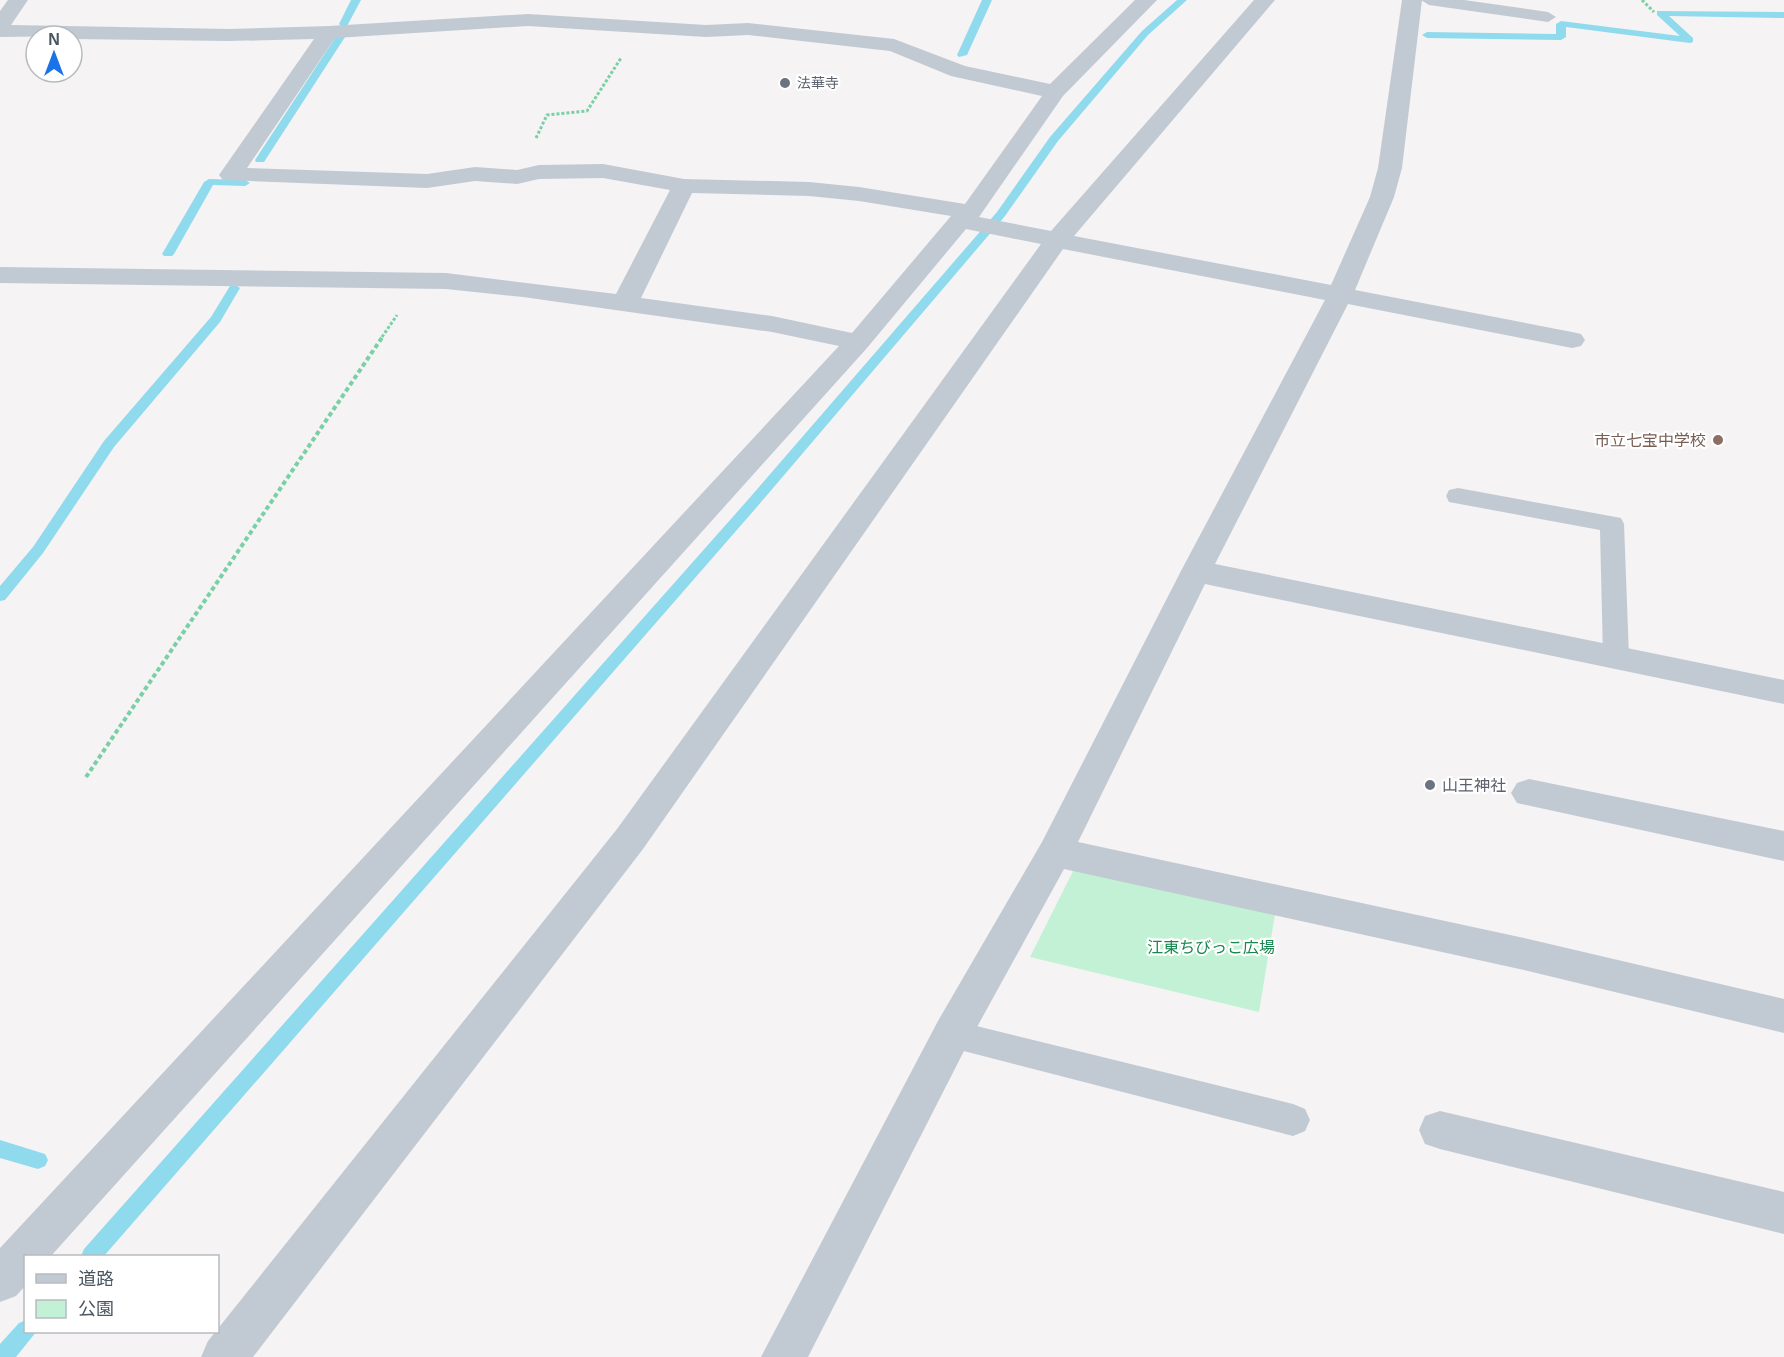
<svg xmlns="http://www.w3.org/2000/svg" width="1784" height="1357" viewBox="0 0 1784 1357" font-family="Arial,'Noto Sans JP',sans-serif">
  <style>
    .green { fill: #c3f1d5 }
    .lines { fill: none; stroke-linecap: round; stroke-linejoin: round }
    .stream { fill: #90daee; fill-rule: evenodd }
    .path-far1 { stroke: #7ad0a6; stroke-width: 3; stroke-dasharray: 3 2; stroke-linecap: butt }
    .path { stroke: #7ad0a6; stroke-width: 4; stroke-dasharray: 4.5 3; stroke-linecap: butt }
    .service { fill: #c1cad2; fill-rule: evenodd }
    .minor { fill: #c1cad2; fill-rule: evenodd }
    .worship-dot { fill: #6b7280; stroke: #fff; stroke-width: 2 }
    .education-dot { fill: #8d6e63; stroke: #fff; stroke-width: 2 }
    .labels { text-anchor: middle; stroke-width: 4.5; stroke-linejoin: round; paint-order: stroke }
    .far-worship-label { font-size: 14px; fill: #5b616d; stroke: #fff; text-anchor: start }
    .education-label { font-size: 16px; fill: #785e54; stroke: #fff; text-anchor: end }
    .worship-label { font-size: 16px; fill: #5b616d; stroke: #fff; text-anchor: start }
    .park-label { font-size: 16px; fill: #17864f; stroke: #fff }
  </style>
  <rect width="100%" height="100%" fill="#f5f3f3"/>
  <path class="green" d="M 1075,867 L 1276,908 L 1259,1012 L 1030,957 Z"/>
  <g class="lines">
    <g class="stream">
      <path d="M 351,0 L 361,0 L 347,26 L 341,26 L 339,24 Z"/>
      <path d="M 982,0 L 992,0 L 967,55 L 959,57 L 957,55 Z"/>
      <path d="M 1177,0 L 1187,0 L 1148,35 L 1058,141 L 1005,216 L 756,508 L 104,1256 L 81,1256 L 84,1249 L 746,502 L 997,212 L 1050,137 L 1142,31 Z"/>
      <path d="M 1657,11 L 1784,12 L 1784,18 L 1669,16 L 1693,38 L 1693,42 L 1690,43 L 1566,27 L 1566,37 L 1561,40 L 1427,38 L 1422,35 L 1427,32 L 1556,34 L 1556,24 L 1561,21 L 1680,36 L 1657,15 Z"/>
      <path d="M 337,35 L 345,37 L 264,162 L 256,162 L 255,160 Z"/>
      <path d="M 209,179 L 245,180 L 250,183 L 245,186 L 213,185 L 174,254 L 172,256 L 164,256 L 162,254 L 204,182 Z"/>
      <path d="M 234,284 L 240,288 L 220,322 L 114,447 L 43,553 L 5,600 L 0,601 L 0,586 L 33,547 L 104,441 L 211,317 L 230,286 Z"/>
      <path d="M 0,1140 L 45,1154 L 48,1160 L 45,1166 L 38,1169 L 0,1158 Z"/>
      <path d="M 26,1320 L 26,1332 L 36,1332 L 16,1357 L 0,1357 L 0,1344 L 19,1323 Z"/>
    </g>
    <g class="path-far1">
      <path d="M 1642,0 L 1654,12"/>
      <path d="M 536,138 L 547,115 L 587,111 L 621,58"/>
      <path d="M 382,337 L 397,315"/>
    </g>
    <path class="path" d="M 86,777 L 383,336"/>
    <g class="service">
      <path d="M 1421,0 L 1464,0 L 1548,12 L 1556,17 L 1548,22 L 1429,5 Z"/>
      <path d="M 1458,488 L 1621,518 L 1624,524 L 1629,657 L 1625,664 L 1616,667 L 1607,664 L 1603,657 L 1600,530 L 1449,502 L 1446,496 L 1449,490 Z"/>
      <path d="M 952,1020 L 1293,1104 L 1305,1109 L 1310,1120 L 1305,1131 L 1293,1136 L 952,1048 L 941,1044 L 936,1034 L 941,1024 Z"/>
    </g>
    <g class="minor">
      <path d="M 8,0 L 28,0 L 11,25 L 229,29 L 329,26 L 528,14 L 706,25 L 748,23 L 894,39 L 965,66 L 1050,84 L 1135,0 L 1157,0 L 1063,96 L 979,217 L 1051,231 L 1254,0 L 1275,0 L 1074,236 L 1331,285 L 1370,197 L 1378,168 L 1402,0 L 1422,0 L 1402,168 L 1394,197 L 1355,290 L 1572,332 L 1581,334 L 1585,340 L 1581,346 L 1572,348 L 1348,304 L 1215,564 L 1784,680 L 1784,704 L 1205,584 L 1078,842 L 1524,938 L 1784,999 L 1784,1033 L 1524,970 L 1064,869 L 966,1047 L 808,1357 L 761,1357 L 938,1021 L 1042,842 L 1181,571 L 1325,300 L 1063,249 L 643,849 L 253,1357 L 201,1357 L 208,1341 L 617,829 L 1041,244 L 966,229 L 867,348 L 51,1256 L 26,1256 L 26,1285 L 16,1296 L 0,1302 L 0,1248 L 839,346 L 772,332 L 523,297 L 446,289 L 0,283 L 0,267 L 446,273 L 616,294 L 670,190 L 603,178 L 539,179 L 517,184 L 475,181 L 427,188 L 223,180 L 219,175 L 314,39 L 229,41 L 72,39 L 72,36 L 0,37 L 0,11 ZM 528,26 L 706,37 L 748,35 L 890,51 L 951,76 L 1042,96 L 965,204 L 859,187 L 809,182 L 684,179 L 603,164 L 539,165 L 517,170 L 475,167 L 427,174 L 247,168 L 335,38 ZM 692,193 L 809,196 L 859,201 L 951,216 L 852,333 L 772,316 L 641,298 Z"/>
      <path d="M 1529,779 L 1784,831 L 1784,861 L 1517,803 L 1511,793 L 1517,783 Z"/>
      <path d="M 1440,1111 L 1784,1192 L 1784,1234 L 1440,1149 L 1425,1144 L 1419,1130 L 1425,1116 Z"/>
    </g>
  </g>
  <g class="worship-dot">
    <circle cx="785" cy="83" r="6"/>
    <circle cx="1430" cy="785" r="6"/>
  </g>
  <circle class="education-dot" cx="1718" cy="440" r="6"/>
  <g class="labels">
    <g class="far-worship-label">
      <text x="797" y="88">法華寺</text>
    </g>
    <g class="education-label">
      <text x="1706" y="446">市立七宝中学校</text>
    </g>
    <g class="worship-label">
      <text x="1442" y="791">山王神社</text>
    </g>
    <g class="park-label">
      <text x="1211" y="953">江東ちびっこ広場</text>
    </g>
  </g>
  <rect x="24" y="1255" width="195" height="78" fill="#ffffff" stroke="#b7bbc0" stroke-width="1.5"/>
  <rect x="36" y="1274" width="30" height="9" fill="#c1cad2" stroke="#b7bbc0" stroke-width="1.5"/>
  <text x="78" y="1285" font-size="18" fill="#4a5661">道路</text>
  <rect x="36" y="1300" width="30" height="18" fill="#c3f1d5" stroke="#b7bbc0" stroke-width="1.5"/>
  <text x="78" y="1315" font-size="18" fill="#4a5661">公園</text>
  <g transform="translate(54 54)"><circle r="28" fill="#ffffff" stroke="#b7bbc0" stroke-width="1.5"/>
  <path d="M0-4.5L10 22L0 15L-10 22Z" fill="#1a73e8"/>
  <text y="-9" font-size="16" font-weight="bold" text-anchor="middle" fill="#4a5661">N</text>
  </g>
</svg>
